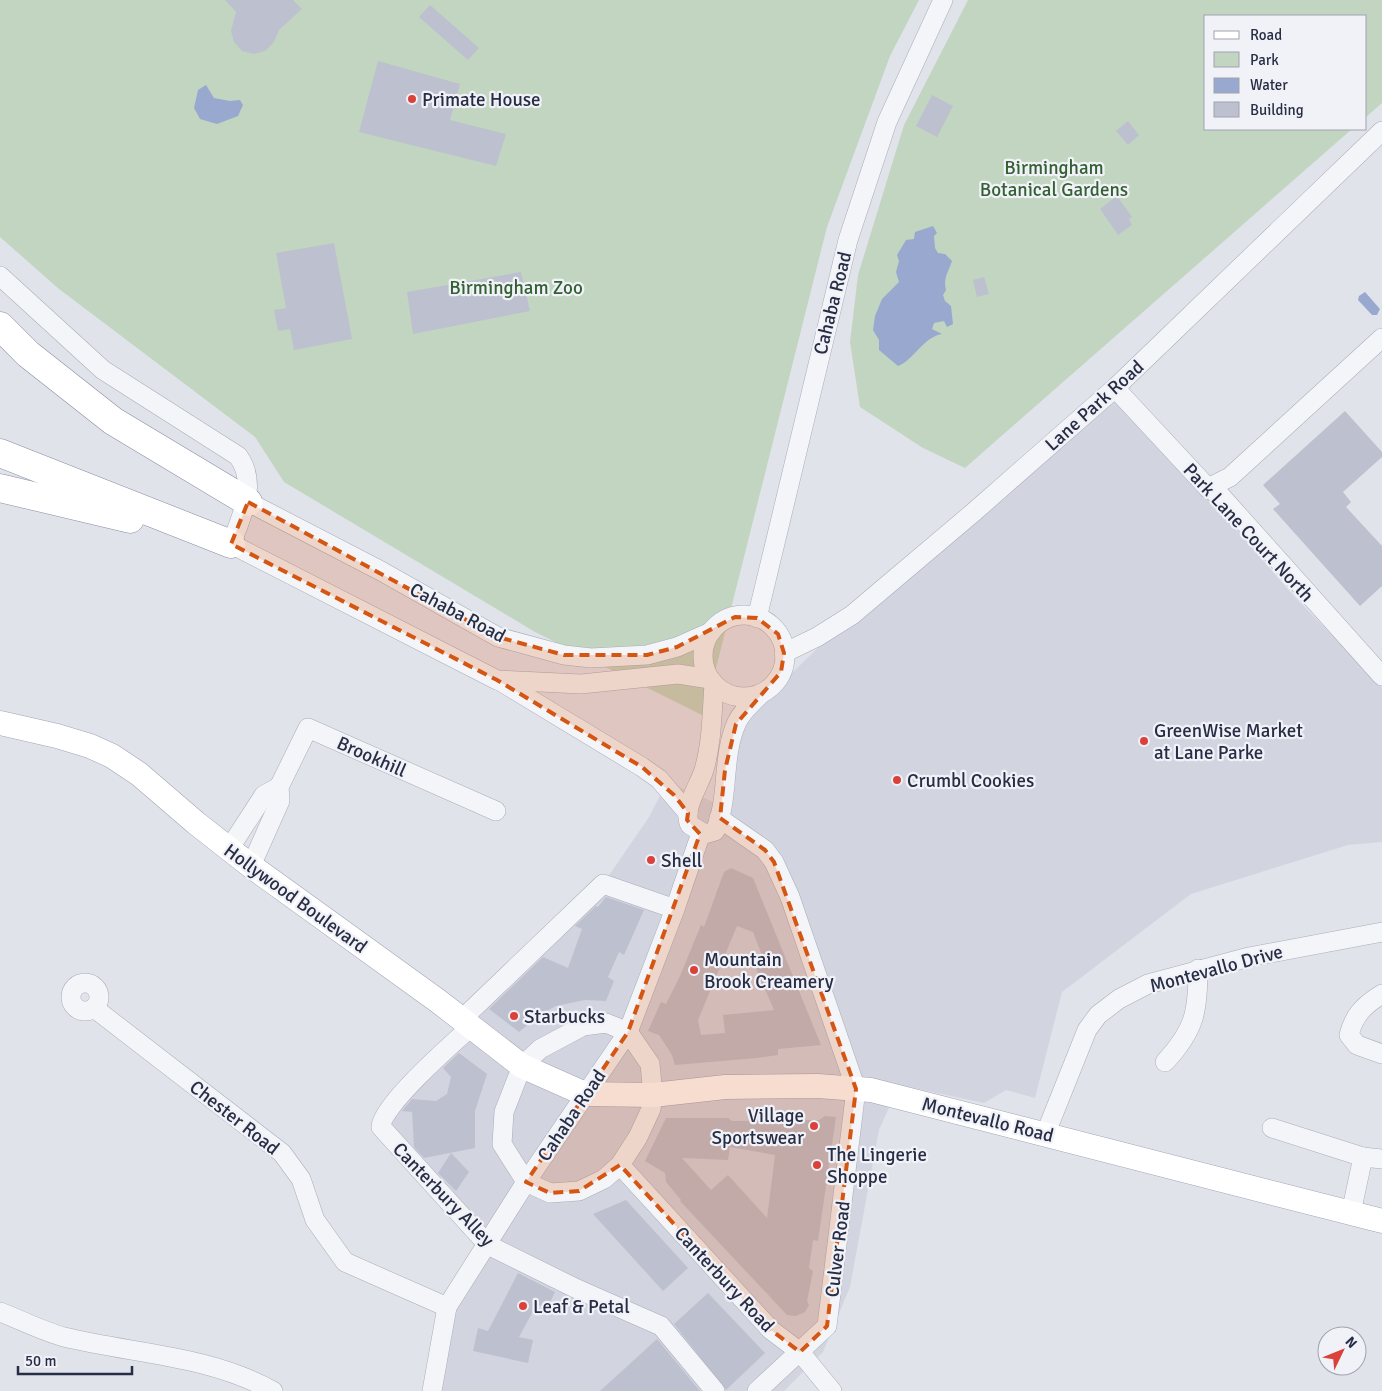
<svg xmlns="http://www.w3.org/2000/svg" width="1382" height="1391" viewBox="0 0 1382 1391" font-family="Signika,sans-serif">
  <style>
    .built { fill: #d2d5e0 }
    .green { fill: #c2d5c1 }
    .water { fill: #99a8ce }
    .building { fill: #bdc0ce; fill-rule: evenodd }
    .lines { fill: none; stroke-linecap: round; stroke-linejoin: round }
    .minor-casing { stroke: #a9acb9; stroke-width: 20 }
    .major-casing { stroke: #9fa4b7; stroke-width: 25 }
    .highway-casing { stroke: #878ca3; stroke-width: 29 }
    .minor { stroke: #f4f5f8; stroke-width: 19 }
    .major { stroke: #fff; stroke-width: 24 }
    .highway { stroke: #fff; stroke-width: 28 }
    .marked { fill: #d55512; fill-opacity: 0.2; stroke: #d55512; stroke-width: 4; stroke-dasharray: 10 6; stroke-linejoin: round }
    .poi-dot { fill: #da413b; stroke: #f1f2f8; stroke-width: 2 }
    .labels { text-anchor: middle; stroke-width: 4.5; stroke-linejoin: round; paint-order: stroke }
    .poi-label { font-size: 19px; fill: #272d44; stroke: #f1f2f8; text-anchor: start }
    .park-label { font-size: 19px; fill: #346133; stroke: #f1f2f8 }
    .street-label { font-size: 19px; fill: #272d44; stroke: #f1f2f8 }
  </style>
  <rect width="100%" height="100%" fill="#e1e3eb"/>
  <path class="built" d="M 1115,388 L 1292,594 L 1382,687 L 1382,842 L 1348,845 L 1191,894 L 1062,992 L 1035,1098 L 1006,1090 L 984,1103 L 899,1085 L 879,1130 L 850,1287 L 823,1352 L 784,1391 L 432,1391 L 447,1307 L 488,1245 L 416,1167 L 385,1115 L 603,884 L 649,817 L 667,782 L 718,804 L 740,723 L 852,615 Z"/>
  <g class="green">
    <path d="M 0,0 L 919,0 L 890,56 L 827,227 L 704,716 L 535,632 L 284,482 L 255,437 L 59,289 L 0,237 Z"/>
    <path d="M 968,0 L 1382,0 L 1382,103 L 1366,117 L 1366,16 L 1206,16 L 1206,129 L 1352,129 L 965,468 L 923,448 L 860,407 L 850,342 L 858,275 L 904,125 Z"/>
  </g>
  <g class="water">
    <path d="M 206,85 L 214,98 L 230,101 L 240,100 L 243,105 L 238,116 L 217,124 L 200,119 L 194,108 L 198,90 Z"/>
    <path d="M 933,226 L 937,233 L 934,236 L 935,248 L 938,253 L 945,254 L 952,261 C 948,273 943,278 946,290 L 943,295 L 945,301 L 951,306 L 953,324 L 947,327 L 944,321 L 934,323 L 932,329 L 942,334 C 923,337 913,361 898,366 L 879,350 L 879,340 L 873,330 L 875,316 L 882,299 L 899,282 L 896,272 L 899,261 L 897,255 L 906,240 L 914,239 L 915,232 Z"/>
    <path d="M 1365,292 L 1380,309 L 1377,315 L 1372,315 L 1358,300 L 1359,296 Z"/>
  </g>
  <g class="building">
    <path d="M 225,0 L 293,0 L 302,9 L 279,30 L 274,42 L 265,51 L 254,54 L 242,51 L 234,42 L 231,31 L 236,12 Z"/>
    <path d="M 430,5 L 479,48 L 468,60 L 419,17 Z"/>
    <path d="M 378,61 L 460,84 L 450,120 L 506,134 L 496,166 L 359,132 Z"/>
    <path d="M 932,95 L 953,106 L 937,137 L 916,126 Z"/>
    <path d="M 1128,121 L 1139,135 L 1128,145 L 1116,131 Z"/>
    <path d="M 1117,196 L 1132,217 L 1129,219 L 1132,225 L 1118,235 L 1100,209 Z"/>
    <path d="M 334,243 L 352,339 L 294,350 L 290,329 L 278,331 L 274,310 L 286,308 L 276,253 Z"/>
    <path d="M 521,272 L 530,311 L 413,334 L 407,292 Z"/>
    <path d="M 984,277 L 989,294 L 977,297 L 973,280 Z"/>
    <path d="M 1345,411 L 1382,452 L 1382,457 L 1343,492 L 1351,502 L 1346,507 L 1382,546 L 1382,586 L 1360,606 L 1273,509 L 1280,504 L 1263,485 Z"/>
    <path d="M 731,868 L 753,878 L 821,1045 L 778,1049 L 778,1055 L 757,1058 L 675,1065 L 672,1055 L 659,1035 L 648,1031 L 661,1002 L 666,1004 L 680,976 L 701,925 L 704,927 L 724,872 ZM 737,926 L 753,932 L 765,963 L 756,968 L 774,1010 L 723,1015 L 725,1033 L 701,1035 L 698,1020 Z"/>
    <path d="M 606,897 L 644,910 L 624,955 L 619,952 L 608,977 L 614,981 L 606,1001 L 585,1000 L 556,1006 L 539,1015 L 519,1032 L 489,1009 L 543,957 L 568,968 L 582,929 L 575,926 L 596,906 L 598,907 Z"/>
    <path d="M 459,1053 L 487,1074 L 475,1111 L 475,1148 L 424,1158 L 414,1147 L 412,1112 L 402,1111 L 412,1099 L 436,1101 L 447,1094 L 451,1077 L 443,1068 Z"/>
    <path d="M 825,1116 L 836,1117 L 818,1241 L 813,1240 L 809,1268 L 813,1271 L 807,1301 L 809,1305 L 805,1312 L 796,1316 L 787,1315 L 680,1201 L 681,1200 L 666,1182 L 665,1173 L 645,1161 L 666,1118 L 728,1118 L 732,1121 L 819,1120 ZM 730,1147 L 775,1155 L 767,1218 L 728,1175 L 711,1190 L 682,1158 L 728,1160 Z"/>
    <path d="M 451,1153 L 469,1172 L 456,1191 L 438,1173 Z"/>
    <path d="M 626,1200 L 688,1268 L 663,1291 L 593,1214 Z"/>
    <path d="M 518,1273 L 555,1292 L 547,1309 L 537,1304 L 519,1337 L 533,1340 L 528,1363 L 473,1351 L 478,1328 L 488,1331 Z"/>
    <path d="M 708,1293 L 765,1353 L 726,1390 L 674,1324 Z"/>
    <path d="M 657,1339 L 700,1391 L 600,1391 Z"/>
  </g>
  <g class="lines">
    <defs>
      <g id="minor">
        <path d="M 0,276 L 103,370 L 238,456 C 258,483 242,516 231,544 L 497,680 L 581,684 L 678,674 L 710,679"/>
        <path d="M 1115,388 L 1208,488 L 1221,496 L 1382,676"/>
        <path d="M 1208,488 L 1230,477 L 1382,338"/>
        <path d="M 248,502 L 381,571 L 498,637 L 564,655 L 591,658 L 647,655 L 677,647 L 711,632"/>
        <circle cx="744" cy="656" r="41"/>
        <path d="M 757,618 L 848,240 L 887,122 L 943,0"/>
        <path d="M 784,653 L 817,637 L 852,615 L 975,511 L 1115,388 L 1382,131"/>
        <path d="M 500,681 L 642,767 L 659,779 L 688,813"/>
        <path d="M 714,684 C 712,713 712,742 704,770 C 699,786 682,809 690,825 L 705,834 L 715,831 C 730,797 721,757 737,722 C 742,711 753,702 762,693"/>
        <path d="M 719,818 L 765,850 L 774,862 L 790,897 L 856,1089 L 827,1326 L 757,1391"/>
        <path d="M 229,849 L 264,795 L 279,787"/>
        <path d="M 251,866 L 280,801 L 279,787 L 308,728 L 496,811"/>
        <circle cx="85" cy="997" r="14"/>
        <path d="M 1382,994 C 1364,1005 1354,1015 1349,1035 L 1357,1045 L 1382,1054"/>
        <path d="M 94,1008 L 282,1153 L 301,1179 L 315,1220 L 345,1262 L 447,1307"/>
        <path d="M 461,1020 L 603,884 L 675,909"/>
        <path d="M 606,1023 L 628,1032 L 650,1064 L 653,1095 L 651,1109 L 638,1137 L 620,1165 L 604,1179 L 579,1191 L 550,1193 L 526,1182 L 502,1144 L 504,1112 L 522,1066 L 540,1049 L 583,1026 Z"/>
        <path d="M 471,1027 C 453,1043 380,1107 381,1127 L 488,1245 L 577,1289 L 661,1326 L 715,1391"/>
        <path d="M 1165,1062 C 1195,1030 1198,1011 1198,969"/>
        <path d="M 1272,1128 L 1363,1157 L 1351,1213"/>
        <path d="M 1045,1135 L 1087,1030 L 1098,1015 L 1119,999 L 1148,984 L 1249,957 L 1382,932"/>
        <path d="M 1363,1157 L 1382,1159"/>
        <path d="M 620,1165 L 771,1330 L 800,1352 L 832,1391"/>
        <path d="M 0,1312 C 21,1320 42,1331 64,1337 C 134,1354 208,1355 273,1391"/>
        <path d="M 432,1391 L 447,1307 L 526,1182 L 628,1032 L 675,909 L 701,833"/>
      </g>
      <path id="major" d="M 0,723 L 57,736 L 90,746 L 112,756 L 139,774 L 196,823 L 251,866 L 438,1001 L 522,1066 L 585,1094 L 653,1095 L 725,1087 L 818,1086 L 871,1090 L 1382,1221"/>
      <g id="highway">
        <path d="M 0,326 L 28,354 L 113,421 L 248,502"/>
        <path d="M 0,453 L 231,544"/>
        <path d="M 0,488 L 130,519"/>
      </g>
    </defs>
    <use href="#minor" class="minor-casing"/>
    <use href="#major" class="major-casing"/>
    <use href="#highway" class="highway-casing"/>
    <use href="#minor" class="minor"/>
    <use href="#major" class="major"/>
    <use href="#highway" class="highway"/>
  </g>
  <path class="marked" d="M 248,502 L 498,637 L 564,655 L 647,655 L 677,647 L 735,617 L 757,618 L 778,634 L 784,653 L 781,672 L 736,724 L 725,770 L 720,818 L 765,850 L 774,862 L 856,1089 L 827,1326 L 800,1352 L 771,1330 L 620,1165 L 579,1191 L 550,1193 L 526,1182 L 628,1032 L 700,834 L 687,820 L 688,813 L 674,795 L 642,767 L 497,680 L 231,544 Z"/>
  <g class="poi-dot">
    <circle cx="412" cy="99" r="5"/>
    <circle cx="1144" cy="741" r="5"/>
    <circle cx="897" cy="780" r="5"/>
    <circle cx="651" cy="860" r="5"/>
    <circle cx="694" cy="970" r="5"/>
    <circle cx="514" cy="1016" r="5"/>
    <circle cx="814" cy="1126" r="5"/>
    <circle cx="817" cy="1165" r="5"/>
    <circle cx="523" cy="1306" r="5"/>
  </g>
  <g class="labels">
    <g class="poi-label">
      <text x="422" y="106">Primate House</text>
      <text x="1154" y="737">GreenWise Market<tspan x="1154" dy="22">at Lane Parke</tspan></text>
      <text x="907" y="787">Crumbl Cookies</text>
      <text x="661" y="867">Shell</text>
      <text x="704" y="966">Mountain<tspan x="704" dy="22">Brook Creamery</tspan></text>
      <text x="524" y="1023">Starbucks</text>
      <text x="804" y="1122" text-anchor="end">Village<tspan x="804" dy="22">Sportswear</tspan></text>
      <text x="827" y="1161">The Lingerie<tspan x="827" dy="22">Shoppe</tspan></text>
      <text x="533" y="1313">Leaf &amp; Petal</text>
    </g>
    <g class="park-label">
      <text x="1054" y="174">Birmingham<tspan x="1054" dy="22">Botanical Gardens</tspan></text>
      <text x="516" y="294">Birmingham Zoo</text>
    </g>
    <g class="street-label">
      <text transform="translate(832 303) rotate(-76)" y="7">Cahaba Road</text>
      <text transform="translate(1094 405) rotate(-42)" y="7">Lane Park Road</text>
      <text transform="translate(1249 532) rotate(47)" y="7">Park Lane Court North</text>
      <text transform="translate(458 612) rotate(28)" y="7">Cahaba Road</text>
      <text transform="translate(372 756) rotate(24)" y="7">Brookhill</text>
      <text transform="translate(296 898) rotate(36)" y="7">Hollywood Boulevard</text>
      <text transform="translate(1216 968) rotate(-15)" y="7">Montevallo Drive</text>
      <text transform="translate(571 1115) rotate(-56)" y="7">Cahaba Road</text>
      <text transform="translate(235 1117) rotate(38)" y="7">Chester Road</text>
      <text transform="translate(988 1119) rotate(14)" y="7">Montevallo Road</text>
      <text transform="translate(444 1194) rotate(46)" y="7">Canterbury Alley</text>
      <text transform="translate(837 1249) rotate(-83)" y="7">Culver Road</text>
      <text transform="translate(725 1279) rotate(47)" y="7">Canterbury Road</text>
    </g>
  </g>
  <rect x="1204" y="15" width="162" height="115" fill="#f1f2f8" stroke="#a0a3b0"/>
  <rect x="1214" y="31" width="25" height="8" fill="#ffffff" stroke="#a0a3b0"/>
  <text x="1250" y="40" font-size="15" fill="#272d44">Road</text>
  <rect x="1214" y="52" width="25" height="15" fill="#c2d5c1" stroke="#a0a3b0"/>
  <text x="1250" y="65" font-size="15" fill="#272d44">Park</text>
  <rect x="1214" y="78" width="25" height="15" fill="#99a8ce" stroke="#a0a3b0"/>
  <text x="1250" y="90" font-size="15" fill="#272d44">Water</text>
  <rect x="1214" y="102" width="25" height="15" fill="#bdc0ce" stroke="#a0a3b0"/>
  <text x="1250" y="115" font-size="15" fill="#272d44">Building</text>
  <g transform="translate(1342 1351) rotate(47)"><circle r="24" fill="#f1f2f8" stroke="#a0a3b0"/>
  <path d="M0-4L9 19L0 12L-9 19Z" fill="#da413b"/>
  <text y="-8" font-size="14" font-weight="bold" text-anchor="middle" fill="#272d44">N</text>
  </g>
  <path d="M18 1366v8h114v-8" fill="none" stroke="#272d44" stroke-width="2.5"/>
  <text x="25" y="1366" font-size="15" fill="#272d44" stroke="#f1f2f8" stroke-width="4" paint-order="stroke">50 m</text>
</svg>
